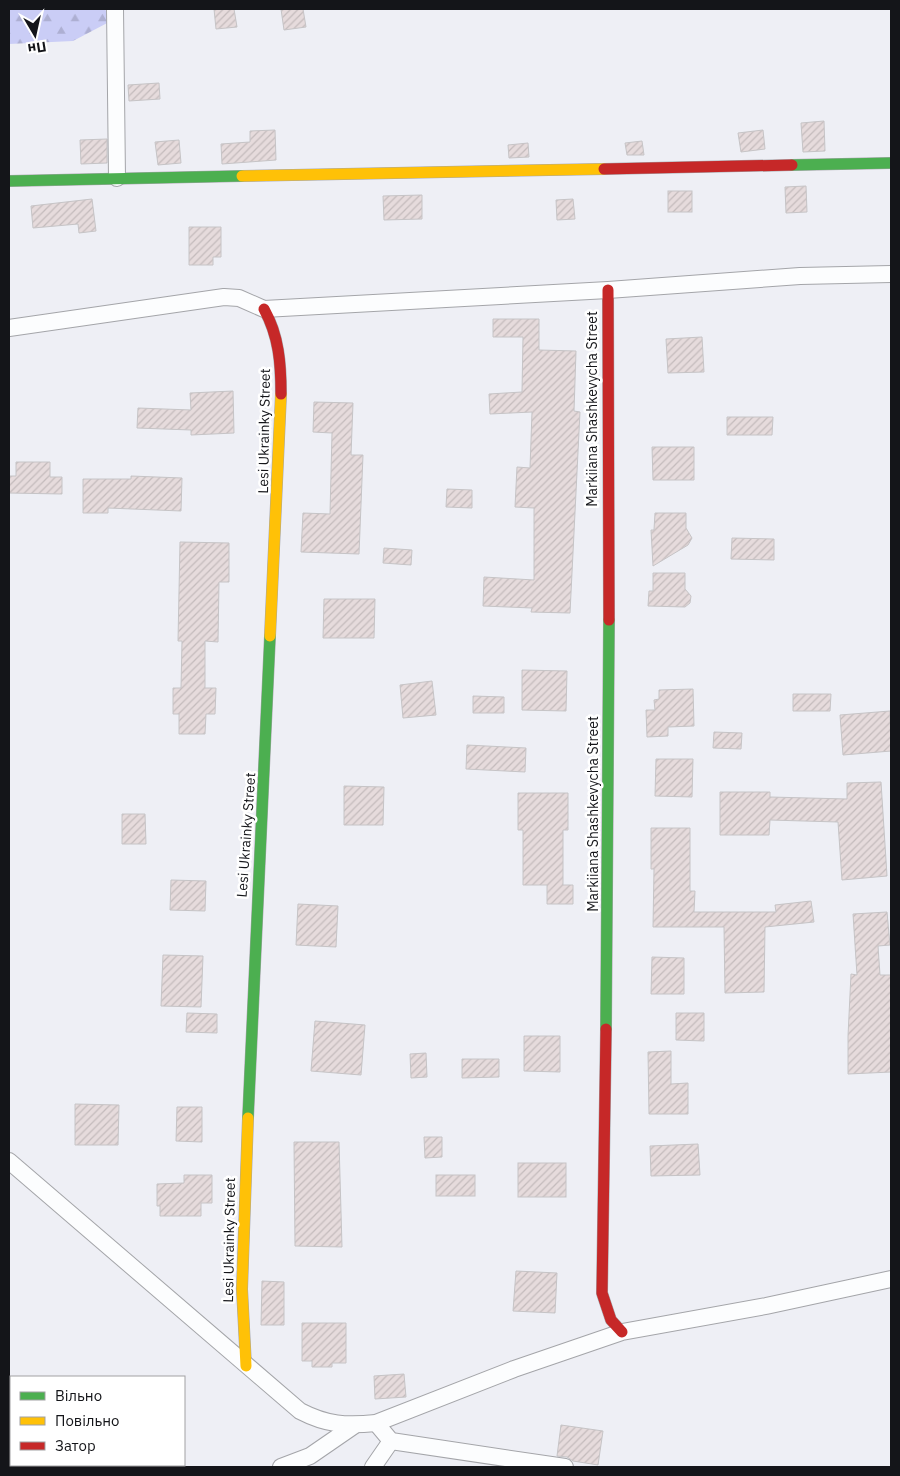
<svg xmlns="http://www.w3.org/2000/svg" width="900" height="1476" viewBox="0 0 900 1476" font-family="'IBM Plex Sans',sans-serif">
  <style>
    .forest { fill: url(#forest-firs) }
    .building { fill: url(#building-hatch); stroke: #c6c4c6 }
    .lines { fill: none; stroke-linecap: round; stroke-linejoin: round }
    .street-casing { stroke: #a4a5a9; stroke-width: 18 }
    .fast-casing { stroke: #a4a5a9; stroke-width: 12 }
    .slow-casing { stroke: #a4a5a9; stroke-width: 12 }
    .jam-casing { stroke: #a4a5a9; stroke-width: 12 }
    .street { stroke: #fcfdfe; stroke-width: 16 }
    .fast { stroke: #4caf50; stroke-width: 11 }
    .slow { stroke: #ffc107; stroke-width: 11 }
    .jam { stroke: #c62828; stroke-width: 11 }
    .labels { text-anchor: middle; stroke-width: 5; stroke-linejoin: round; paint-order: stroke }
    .street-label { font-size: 14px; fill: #141519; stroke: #fff }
  </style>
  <defs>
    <pattern id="forest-firs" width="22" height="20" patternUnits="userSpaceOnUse" patternTransform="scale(1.25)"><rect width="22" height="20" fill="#cacdf6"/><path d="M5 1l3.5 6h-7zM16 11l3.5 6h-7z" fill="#adafd2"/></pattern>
    <pattern id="building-hatch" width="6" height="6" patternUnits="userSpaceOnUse" patternTransform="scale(1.25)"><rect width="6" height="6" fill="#e6dbdc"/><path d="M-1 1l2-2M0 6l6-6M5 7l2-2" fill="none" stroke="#c4bbbc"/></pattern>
  </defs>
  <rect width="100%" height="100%" fill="#eeeff5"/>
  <path class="forest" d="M 9,9 L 105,9 L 111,21 L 73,41 L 9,44 Z"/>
  <g class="building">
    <path d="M 214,9 L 234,9 L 237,27 L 216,29 Z"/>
    <path d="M 281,9 L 303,9 L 306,27 L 284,30 Z"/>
    <path d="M 159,83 L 160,99 L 129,101 L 128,85 Z"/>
    <path d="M 824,121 L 825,151 L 803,152 L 801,123 Z"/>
    <path d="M 275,130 L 276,160 L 222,164 L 221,144 L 250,142 L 250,131 Z"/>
    <path d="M 763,130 L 765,149 L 741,152 L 738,133 Z"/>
    <path d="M 107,139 L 107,163 L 81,164 L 80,140 Z"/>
    <path d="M 179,140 L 181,163 L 158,165 L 155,142 Z"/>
    <path d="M 642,141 L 644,155 L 627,155 L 625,143 Z"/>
    <path d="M 528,143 L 529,157 L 509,158 L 508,145 Z"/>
    <path d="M 806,186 L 807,212 L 786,213 L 785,187 Z"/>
    <rect x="668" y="191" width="24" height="21"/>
    <path d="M 422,195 L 422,219 L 384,220 L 383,196 Z"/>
    <path d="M 92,199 L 96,231 L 79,233 L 78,224 L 33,228 L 31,206 Z"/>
    <path d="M 573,199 L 575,219 L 557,220 L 556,200 Z"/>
    <path d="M 189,227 L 221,227 L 221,257 L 213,257 L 213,265 L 189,265 Z"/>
    <path d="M 493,319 L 539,319 L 539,350 L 576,351 L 574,411 L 580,412 L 570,613 L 531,612 L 532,608 L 483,606 L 484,577 L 534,580 L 534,508 L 515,507 L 517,467 L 530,468 L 532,412 L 490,414 L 489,394 L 522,392 L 523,337 L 493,337 Z"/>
    <path d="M 702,337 L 704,372 L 668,373 L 666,339 Z"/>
    <path d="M 233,391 L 234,433 L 191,435 L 191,430 L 137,428 L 138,408 L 191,410 L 190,393 Z"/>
    <path d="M 314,402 L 353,403 L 351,455 L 363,455 L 359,554 L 301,552 L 303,513 L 330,514 L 332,433 L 313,432 Z"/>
    <path d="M 727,417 L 773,417 L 772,435 L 727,435 Z"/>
    <path d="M 652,447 L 694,447 L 694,480 L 653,480 Z"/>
    <path d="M 16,462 L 50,462 L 50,477 L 62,477 L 62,494 L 9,493 L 9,476 L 16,476 Z"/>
    <path d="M 131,476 L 182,478 L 181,511 L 108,508 L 108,513 L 83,513 L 83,479 L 131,479 Z"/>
    <path d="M 447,489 L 472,490 L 472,508 L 446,507 Z"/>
    <path d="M 655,513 L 686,513 L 686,528 L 692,538 L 688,545 L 653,566 L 651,530 L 654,530 Z"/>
    <path d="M 732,538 L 774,539 L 774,560 L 731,559 Z"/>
    <path d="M 180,542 L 229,543 L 229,582 L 219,582 L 218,642 L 205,641 L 205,688 L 216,688 L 215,714 L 206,714 L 205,734 L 179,734 L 179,714 L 173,714 L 173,688 L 181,688 L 182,641 L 178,641 Z"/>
    <path d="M 384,548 L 412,550 L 411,565 L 383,563 Z"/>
    <path d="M 653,573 L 685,573 L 685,589 L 691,596 L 690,603 L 685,607 L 648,606 L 649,591 L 653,591 Z"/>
    <path d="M 324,599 L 375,599 L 374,638 L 323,638 Z"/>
    <path d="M 522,670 L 567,671 L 566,711 L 522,710 Z"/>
    <path d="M 432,681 L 436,715 L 403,718 L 400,685 Z"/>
    <path d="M 693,689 L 694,726 L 668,727 L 668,736 L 647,737 L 646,710 L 655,710 L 654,700 L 659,699 L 659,690 Z"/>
    <path d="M 793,694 L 831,694 L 830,711 L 793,711 Z"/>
    <path d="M 473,696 L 504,697 L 504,713 L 473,713 Z"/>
    <path d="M 890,711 L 891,751 L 843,755 L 840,715 Z"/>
    <path d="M 714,732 L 742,733 L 741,749 L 713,748 Z"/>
    <path d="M 467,745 L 526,748 L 525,772 L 466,769 Z"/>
    <path d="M 656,759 L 693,759 L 692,797 L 655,796 Z"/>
    <path d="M 881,782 L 887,876 L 842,880 L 838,822 L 770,820 L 769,835 L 720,835 L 720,792 L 770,792 L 770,797 L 847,799 L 847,783 Z"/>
    <path d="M 344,786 L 384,787 L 383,825 L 344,825 Z"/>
    <path d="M 518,793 L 568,793 L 568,830 L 563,830 L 563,885 L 573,885 L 573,904 L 547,904 L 547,885 L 523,885 L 523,830 L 518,830 Z"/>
    <path d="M 122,814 L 145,814 L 146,844 L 122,844 Z"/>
    <path d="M 651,828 L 690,828 L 690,891 L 695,891 L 694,912 L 776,912 L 775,905 L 811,901 L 814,922 L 765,927 L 764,992 L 725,993 L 724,927 L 653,927 L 654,869 L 651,869 Z"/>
    <path d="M 171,880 L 206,881 L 205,911 L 170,910 Z"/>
    <path d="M 298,904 L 338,906 L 336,947 L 296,945 Z"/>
    <path d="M 887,912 L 890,945 L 878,946 L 880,975 L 891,975 L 891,1072 L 848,1074 L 848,1036 L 851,974 L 857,975 L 853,914 Z"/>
    <path d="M 163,955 L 203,956 L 201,1007 L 161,1006 Z"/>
    <path d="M 652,957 L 684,958 L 684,994 L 651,994 Z"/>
    <path d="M 187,1013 L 217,1014 L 217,1033 L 186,1032 Z"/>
    <path d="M 676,1013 L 704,1013 L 704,1041 L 676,1040 Z"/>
    <path d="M 315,1021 L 365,1025 L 361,1075 L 311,1071 Z"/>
    <path d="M 524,1036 L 560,1036 L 560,1072 L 524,1071 Z"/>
    <path d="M 671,1051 L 671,1084 L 688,1083 L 688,1114 L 649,1114 L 648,1052 Z"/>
    <path d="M 426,1053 L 427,1077 L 411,1078 L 410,1054 Z"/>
    <path d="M 462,1059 L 499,1059 L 499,1077 L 462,1078 Z"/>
    <path d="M 75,1104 L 119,1105 L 118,1145 L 75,1145 Z"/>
    <path d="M 177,1107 L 202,1107 L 202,1142 L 176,1141 Z"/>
    <path d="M 424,1137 L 442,1137 L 442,1157 L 425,1158 Z"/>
    <path d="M 294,1142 L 339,1142 L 342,1247 L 295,1246 Z"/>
    <path d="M 698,1144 L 700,1175 L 651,1176 L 650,1146 Z"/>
    <rect x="518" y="1163" width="48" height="34"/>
    <path d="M 184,1175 L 212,1175 L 212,1203 L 201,1203 L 201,1216 L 160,1216 L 160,1206 L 157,1206 L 157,1184 L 184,1183 Z"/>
    <rect x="436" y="1175" width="39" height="21"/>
    <path d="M 516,1271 L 557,1273 L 555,1313 L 513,1311 Z"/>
    <path d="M 262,1281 L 284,1282 L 284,1325 L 261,1325 Z"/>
    <path d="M 302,1323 L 346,1323 L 346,1363 L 332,1363 L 332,1367 L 312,1367 L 312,1361 L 302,1361 Z"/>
    <path d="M 404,1374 L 406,1397 L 375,1399 L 374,1376 Z"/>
    <path d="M 561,1425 L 603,1431 L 598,1465 L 573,1461 L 567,1457 L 557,1456 Z"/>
  </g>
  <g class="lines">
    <defs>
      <g id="street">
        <path d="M 115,9 L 117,178"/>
        <path d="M 9,328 L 224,297 L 239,298 L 264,309 L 608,290 L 800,276 L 891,274"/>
        <path d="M 9,1161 L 300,1411 C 327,1425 346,1426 376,1423 L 514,1369 L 622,1332 L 766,1306 L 891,1279"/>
        <path d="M 376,1423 L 391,1441 L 565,1467"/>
        <path d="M 281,1467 L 310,1456 L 355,1425"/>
        <path d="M 373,1467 L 391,1441"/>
      </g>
      <g id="fast">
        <path d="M 792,165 L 891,163"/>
        <path d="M 9,181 L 242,176"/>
        <path d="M 606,1029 L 609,620"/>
        <path d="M 248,1118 L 270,636"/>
      </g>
      <g id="slow">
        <path d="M 242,176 L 604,169"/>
        <path d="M 270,636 L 281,394"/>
        <path d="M 246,1366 L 242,1289 L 248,1118"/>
      </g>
      <g id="jam">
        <path d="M 604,169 L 792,165"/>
        <path d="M 608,290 L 609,620"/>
        <path d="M 264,309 C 279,336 281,364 281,394"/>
        <path d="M 606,1029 L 602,1293 L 611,1320 L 622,1332"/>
      </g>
    </defs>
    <use href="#street" class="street-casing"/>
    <use href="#fast" class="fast-casing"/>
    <use href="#slow" class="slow-casing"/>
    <use href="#jam" class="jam-casing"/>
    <use href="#street" class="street"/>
    <use href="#fast" class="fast"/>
    <use href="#slow" class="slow"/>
    <use href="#jam" class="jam"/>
  </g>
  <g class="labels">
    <g class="street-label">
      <text transform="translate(592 409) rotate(-90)" y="5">Markiiana Shashkevycha Street</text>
      <text transform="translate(264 431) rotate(-89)" y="5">Lesi Ukrainky Street</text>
      <text transform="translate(593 814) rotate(-90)" y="5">Markiiana Shashkevycha Street</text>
      <text transform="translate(246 835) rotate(-86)" y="5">Lesi Ukrainky Street</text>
      <text transform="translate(229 1240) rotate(-89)" y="5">Lesi Ukrainky Street</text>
    </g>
  </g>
  <rect width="900" height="1476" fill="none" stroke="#141519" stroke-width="20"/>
  <rect x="10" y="1376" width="175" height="90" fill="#ffffff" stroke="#a1a1a3"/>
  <rect x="20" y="1392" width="25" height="8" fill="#4caf50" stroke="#a1a1a3"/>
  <text x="55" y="1401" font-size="15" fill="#141519">Вільно</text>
  <rect x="20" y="1417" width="25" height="8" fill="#ffc107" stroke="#a1a1a3"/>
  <text x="55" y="1426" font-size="15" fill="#141519">Повільно</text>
  <rect x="20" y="1442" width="25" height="8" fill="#c62828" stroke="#a1a1a3"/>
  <text x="55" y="1451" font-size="15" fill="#141519">Затор</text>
  <g transform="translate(35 35) rotate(171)" stroke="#ffffff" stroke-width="4" paint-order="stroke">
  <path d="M0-4L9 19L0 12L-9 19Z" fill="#141519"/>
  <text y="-8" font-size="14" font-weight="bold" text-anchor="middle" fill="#141519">Пн</text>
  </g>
</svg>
